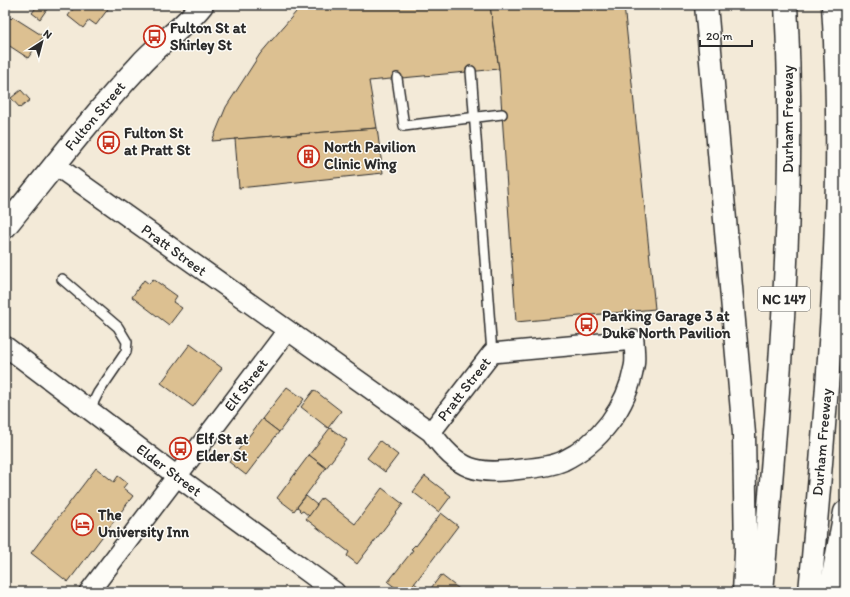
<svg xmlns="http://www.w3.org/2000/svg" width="850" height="597" viewBox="0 0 850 597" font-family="Itim,sans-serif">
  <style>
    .building { fill: #dcc091; stroke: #2b2b2b }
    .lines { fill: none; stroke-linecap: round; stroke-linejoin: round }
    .lane-casing { stroke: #2b2b2b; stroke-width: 12 }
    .street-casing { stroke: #2b2b2b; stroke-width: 22 }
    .secondary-casing { stroke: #2b2b2b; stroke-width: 25 }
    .highway-casing { stroke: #2b2b2b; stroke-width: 25 }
    .lane { stroke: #fdfcf7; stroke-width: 9 }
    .street { stroke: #fdfcf7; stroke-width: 19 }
    .secondary { stroke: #fdfcf7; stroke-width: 22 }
    .highway { stroke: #fdfcf7; stroke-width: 22 }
    .labels { text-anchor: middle; stroke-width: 3; stroke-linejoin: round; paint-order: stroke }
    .shield { fill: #fdfcf7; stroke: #6a6a68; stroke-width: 1 }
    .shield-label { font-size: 14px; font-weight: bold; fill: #2b2b2b }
    .poi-label { font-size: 15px; font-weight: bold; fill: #2b2b2b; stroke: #fdfcf7; text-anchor: start }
    .street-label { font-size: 15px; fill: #2b2b2b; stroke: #fdfcf7 }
  </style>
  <rect width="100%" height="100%" fill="#f3ead8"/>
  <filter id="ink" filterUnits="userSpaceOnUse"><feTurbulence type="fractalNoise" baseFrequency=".025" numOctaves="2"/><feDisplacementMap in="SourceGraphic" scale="8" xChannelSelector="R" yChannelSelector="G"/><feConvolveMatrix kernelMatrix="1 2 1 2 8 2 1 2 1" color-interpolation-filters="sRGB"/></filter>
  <g filter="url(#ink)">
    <g class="building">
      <path d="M 38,5 L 47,9 L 40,19 L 32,13 Z"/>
      <path d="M 76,5 L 111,5 L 96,25 L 89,20 L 83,28 L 68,16 Z"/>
      <path d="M 302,5 L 490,5 L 499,69 L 369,81 L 377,128 L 212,141 L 226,107 L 260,54 Z"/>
      <path d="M 490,5 L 624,5 L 655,309 L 516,322 L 499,69 Z"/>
      <path d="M 8,16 L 11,19 L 13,17 L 43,36 L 28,58 L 5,43 L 5,20 Z"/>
      <path d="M 21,90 L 30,100 L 20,108 L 11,98 Z"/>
      <path d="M 377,128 L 383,173 L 239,188 L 235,139 Z"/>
      <path d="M 153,279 L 177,296 L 173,302 L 182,308 L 169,325 L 132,297 L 144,280 L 149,284 Z"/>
      <path d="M 190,344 L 222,368 L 193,407 L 161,383 Z"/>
      <path d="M 287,387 L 304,399 L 279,432 L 262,419 Z"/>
      <path d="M 314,390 L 341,411 L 328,428 L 301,407 Z"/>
      <path d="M 262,419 L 279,432 L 246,475 L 229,462 Z"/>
      <path d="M 330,428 L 347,440 L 326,468 L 309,455 Z"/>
      <path d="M 380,441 L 398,455 L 385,472 L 367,458 Z"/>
      <path d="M 309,455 L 326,468 L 294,511 L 277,498 Z"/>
      <path d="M 96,468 L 114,482 L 118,476 L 127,483 L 123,488 L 133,496 L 68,582 L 31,553 Z"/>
      <path d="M 425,476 L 451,496 L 439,512 L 413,492 Z"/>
      <path d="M 382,488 L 403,504 L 357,564 L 347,556 L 349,552 L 306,519 L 322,498 L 355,524 Z"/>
      <path d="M 306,496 L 317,505 L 309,516 L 303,511 L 301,512 L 299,510 L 300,509 L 297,507 Z"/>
      <path d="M 441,513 L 458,526 L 408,592 L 401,592 L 388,582 L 413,550 L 411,549 L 415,545 L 416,546 Z"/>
      <path d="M 441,575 L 463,592 L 428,592 Z"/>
      <path d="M 414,583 L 426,592 L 408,592 Z"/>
    </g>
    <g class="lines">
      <defs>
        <g id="lane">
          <path d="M 471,71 L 492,353"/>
          <path d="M 397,78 L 404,126 L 502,114"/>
          <path d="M 62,279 L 118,327 L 127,342 L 126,352 L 98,393 L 90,409"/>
        </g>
        <g id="street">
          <path d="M 55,165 L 431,432 C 459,471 476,475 522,469 C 535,468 552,466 563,461 C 600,443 627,407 634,367 C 636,359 634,349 634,340 L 492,353 L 431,432"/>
          <path d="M 5,346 L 178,477 L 335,592"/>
          <path d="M 89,592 L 287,331"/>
        </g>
        <path id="secondary" d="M 5,227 C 49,173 91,117 139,66 C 158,44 184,28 202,5"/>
        <g id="highway">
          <path d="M 706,5 L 744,434 L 746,553 L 744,592"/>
          <path d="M 762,592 C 778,397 797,201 786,5"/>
          <path d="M 810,592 C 827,396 846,202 833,5"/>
          <path d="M 830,592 L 845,512"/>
        </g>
      </defs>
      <use href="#lane" class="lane-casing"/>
      <use href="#street" class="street-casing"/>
      <use href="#secondary" class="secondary-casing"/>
      <use href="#highway" class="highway-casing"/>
      <use href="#lane" class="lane"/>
      <use href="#street" class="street"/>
      <use href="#secondary" class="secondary"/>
      <use href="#highway" class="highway"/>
    </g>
  </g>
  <defs>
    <symbol id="bus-ring" viewBox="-11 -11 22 22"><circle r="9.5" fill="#fdfcf7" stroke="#c8321e" stroke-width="1.5"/><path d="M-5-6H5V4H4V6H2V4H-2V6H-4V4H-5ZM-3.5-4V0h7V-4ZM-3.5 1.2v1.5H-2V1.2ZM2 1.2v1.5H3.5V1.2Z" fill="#c8321e"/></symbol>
    <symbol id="building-ring" viewBox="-11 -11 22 22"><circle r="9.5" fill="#fdfcf7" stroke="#c8321e" stroke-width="1.5"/><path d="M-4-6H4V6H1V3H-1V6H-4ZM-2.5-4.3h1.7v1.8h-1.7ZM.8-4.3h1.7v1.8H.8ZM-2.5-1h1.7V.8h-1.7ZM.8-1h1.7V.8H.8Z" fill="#c8321e"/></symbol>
    <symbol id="hotel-ring" viewBox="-11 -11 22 22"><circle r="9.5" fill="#fdfcf7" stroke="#c8321e" stroke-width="1.5"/><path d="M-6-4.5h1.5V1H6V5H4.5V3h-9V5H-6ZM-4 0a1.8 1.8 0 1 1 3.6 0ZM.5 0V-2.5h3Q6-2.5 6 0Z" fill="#c8321e"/></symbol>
  </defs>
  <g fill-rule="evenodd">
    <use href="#bus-ring" x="142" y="24" width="25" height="25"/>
    <use href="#bus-ring" x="96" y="130" width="25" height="25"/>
    <use href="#building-ring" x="296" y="144" width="25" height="25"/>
    <use href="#bus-ring" x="574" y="312" width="25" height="25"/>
    <use href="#bus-ring" x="168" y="436" width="25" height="25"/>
    <use href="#hotel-ring" x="70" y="512" width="25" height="25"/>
  </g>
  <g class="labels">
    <rect class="shield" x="758" y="287" width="52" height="24" rx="3"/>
    <g class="shield-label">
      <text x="784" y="304">NC 147</text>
    </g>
    <g class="poi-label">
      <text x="170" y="33">Fulton St at<tspan x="170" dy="17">Shirley St</tspan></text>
      <text x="124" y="138">Fulton St<tspan x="124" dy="17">at Pratt St</tspan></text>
      <text x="324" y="152">North Pavilion<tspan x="324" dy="17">Clinic Wing</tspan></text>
      <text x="602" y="321">Parking Garage 3 at<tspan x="602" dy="17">Duke North Pavilion</tspan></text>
      <text x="196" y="444">Elf St at<tspan x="196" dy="17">Elder St</tspan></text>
      <text x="98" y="520">The<tspan x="98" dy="17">University Inn</tspan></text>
    </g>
    <g class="street-label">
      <text transform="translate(95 116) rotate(-50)" y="5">Fulton Street</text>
      <text transform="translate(788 119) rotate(-90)" y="5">Durham Freeway</text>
      <text transform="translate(174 250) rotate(36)" y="5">Pratt Street</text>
      <text transform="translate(246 385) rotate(-53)" y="5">Elf Street</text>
      <text transform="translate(464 389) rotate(-52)" y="5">Pratt Street</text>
      <text transform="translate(822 442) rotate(-85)" y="5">Durham Freeway</text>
      <text transform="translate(169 470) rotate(37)" y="5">Elder Street</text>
    </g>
  </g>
  <rect width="850" height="597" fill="none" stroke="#fdfcf7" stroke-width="20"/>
  <rect x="10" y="10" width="830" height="577" fill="none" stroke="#2b2b2b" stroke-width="1.5" filter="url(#ink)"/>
  <g transform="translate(42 42) rotate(36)" stroke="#fdfcf7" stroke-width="3" paint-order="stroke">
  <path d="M0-3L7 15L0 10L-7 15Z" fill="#2b2b2b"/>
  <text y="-6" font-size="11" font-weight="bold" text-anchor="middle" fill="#2b2b2b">N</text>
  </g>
  <path d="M700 40v6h52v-6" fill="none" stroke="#2b2b2b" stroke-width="2"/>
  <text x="706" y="40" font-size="12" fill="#2b2b2b" stroke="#fdfcf7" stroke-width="3" paint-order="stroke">20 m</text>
</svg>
